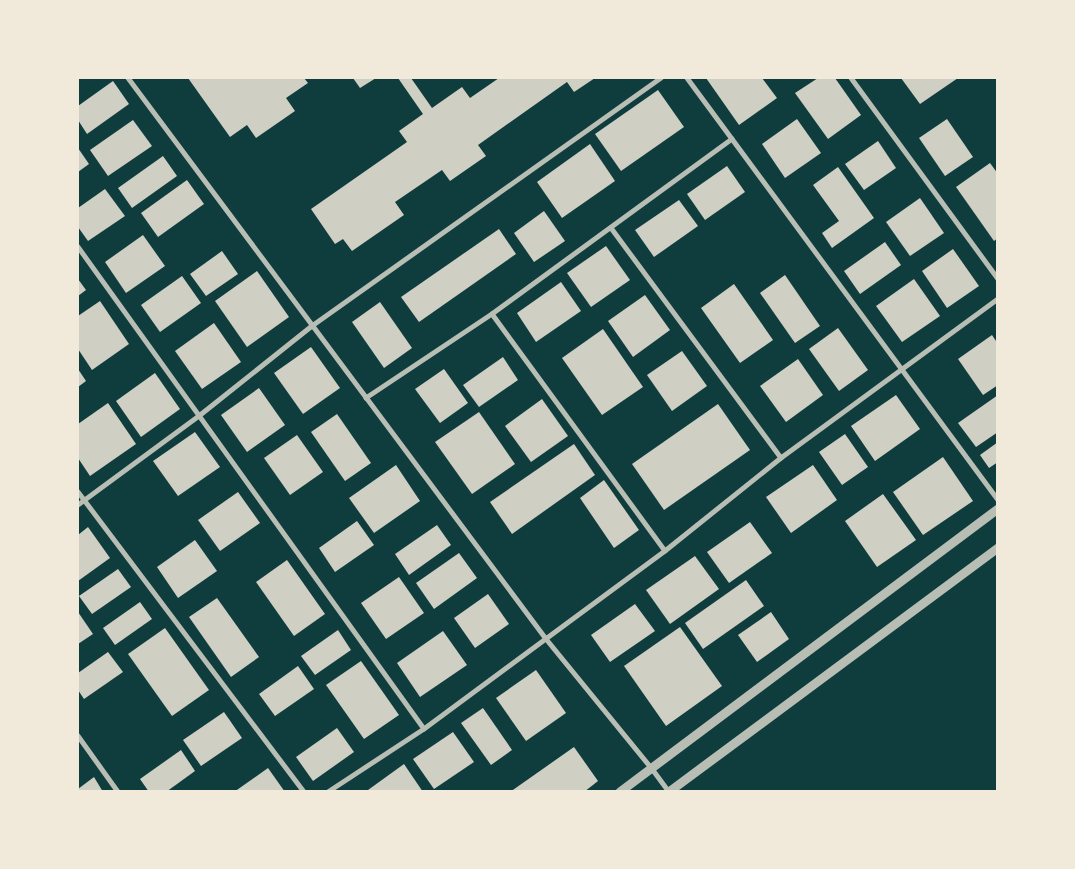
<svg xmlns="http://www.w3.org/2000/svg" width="1075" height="869" viewBox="0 0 1075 869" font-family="Manrope,sans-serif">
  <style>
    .building { fill: #cfcfc3 }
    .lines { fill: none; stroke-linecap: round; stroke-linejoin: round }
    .minor { stroke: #b8beb3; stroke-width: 5 }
    .tertiary { stroke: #b8beb3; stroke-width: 9 }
  </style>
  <rect width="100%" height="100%" fill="#0f3d3e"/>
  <g class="building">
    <path d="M 188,78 L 304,78 L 308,83 L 286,98 L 295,111 L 256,138 L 247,125 L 230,137 Z"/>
    <path d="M 353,78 L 376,78 L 360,88 Z"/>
    <path d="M 398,78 L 411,78 L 432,108 L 462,87 L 470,98 L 499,78 L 595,78 L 574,92 L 567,82 L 478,145 L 486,156 L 450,181 L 442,170 L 395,202 L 404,215 L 352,251 L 343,239 L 335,244 L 311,209 L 407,142 L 399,131 L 423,114 Z"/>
    <path d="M 706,78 L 762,78 L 777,98 L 739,125 Z"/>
    <path d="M 818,78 L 835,78 L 861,115 L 828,139 L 795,93 Z"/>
    <path d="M 901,78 L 958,78 L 920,104 Z"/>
    <path d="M 113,81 L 129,104 L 87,134 L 78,120 L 78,106 Z"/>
    <path d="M 658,90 L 684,127 L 621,171 L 595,134 Z"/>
    <path d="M 797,119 L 821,153 L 785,178 L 762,144 Z"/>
    <path d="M 947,119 L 973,157 L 945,176 L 919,138 Z"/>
    <path d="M 133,120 L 152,146 L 108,176 L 90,150 Z"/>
    <path d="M 878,141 L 896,168 L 864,190 L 845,164 Z"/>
    <path d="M 590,144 L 615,181 L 562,218 L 537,182 Z"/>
    <path d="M 78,148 L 89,164 L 78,172 Z"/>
    <path d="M 163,156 L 177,176 L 132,208 L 118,188 Z"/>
    <path d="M 990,163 L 998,174 L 998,238 L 994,241 L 956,187 Z"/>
    <path d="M 727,166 L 745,192 L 705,220 L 687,194 Z"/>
    <path d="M 838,167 L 874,218 L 832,248 L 822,233 L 839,221 L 813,185 Z"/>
    <path d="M 187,180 L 204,204 L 158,237 L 141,213 Z"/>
    <path d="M 105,189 L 125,216 L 88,241 L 78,227 L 78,208 Z"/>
    <path d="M 920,198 L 944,233 L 910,256 L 886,222 Z"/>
    <path d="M 679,200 L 698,226 L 654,257 L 635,230 Z"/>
    <path d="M 544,211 L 565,241 L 534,262 L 514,233 Z"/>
    <path d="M 499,229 L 516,254 L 419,322 L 401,297 Z"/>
    <path d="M 143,235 L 165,266 L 126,293 L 105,262 Z"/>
    <path d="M 885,242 L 901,265 L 860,294 L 844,271 Z"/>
    <path d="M 606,246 L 630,280 L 591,307 L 567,273 Z"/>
    <path d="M 953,249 L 979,286 L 947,308 L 922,271 Z"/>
    <path d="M 222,251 L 238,274 L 206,296 L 190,274 Z"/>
    <path d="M 257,271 L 289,317 L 247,347 L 215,301 Z"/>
    <path d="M 785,275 L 820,326 L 795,343 L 760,293 Z"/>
    <path d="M 182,276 L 201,303 L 160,332 L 141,305 Z"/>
    <path d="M 78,279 L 86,290 L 78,296 Z"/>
    <path d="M 914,279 L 940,316 L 902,342 L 876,306 Z"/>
    <path d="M 561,282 L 581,311 L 536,342 L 517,313 Z"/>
    <path d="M 734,284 L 773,340 L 740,363 L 701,308 Z"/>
    <path d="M 645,295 L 670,330 L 633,357 L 608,321 Z"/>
    <path d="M 100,301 L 129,344 L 92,370 L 78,349 L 78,316 Z"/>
    <path d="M 380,302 L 412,348 L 384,368 L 352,322 Z"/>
    <path d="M 214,323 L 241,362 L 202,389 L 175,351 Z"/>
    <path d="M 838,328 L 868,370 L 839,391 L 809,349 Z"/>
    <path d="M 603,329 L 643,387 L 602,415 L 562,358 Z"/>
    <path d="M 992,335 L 998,344 L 998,385 L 983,395 L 958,359 Z"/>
    <path d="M 311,347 L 340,388 L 303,414 L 274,373 Z"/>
    <path d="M 682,351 L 707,386 L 672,411 L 647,375 Z"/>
    <path d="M 503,357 L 518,380 L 479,407 L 463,385 Z"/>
    <path d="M 798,359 L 823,395 L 786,422 L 760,386 Z"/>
    <path d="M 78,369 L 86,381 L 78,387 Z"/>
    <path d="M 444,369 L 468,403 L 440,423 L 415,389 Z"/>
    <path d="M 155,373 L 180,409 L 141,437 L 116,401 Z"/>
    <path d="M 259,388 L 285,425 L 247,452 L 221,415 Z"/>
    <path d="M 896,395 L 920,429 L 875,461 L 851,426 Z"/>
    <path d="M 998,395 L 998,432 L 976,447 L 958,423 Z"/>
    <path d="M 542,399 L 568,436 L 531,462 L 505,426 Z"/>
    <path d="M 108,403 L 136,444 L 90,476 L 78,458 L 78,424 Z"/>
    <path d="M 718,404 L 750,450 L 664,510 L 632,464 Z"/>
    <path d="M 479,412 L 515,464 L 472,494 L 435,442 Z"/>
    <path d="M 337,414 L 371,463 L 345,481 L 311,432 Z"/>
    <path d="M 195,432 L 220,467 L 178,496 L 153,461 Z"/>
    <path d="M 845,434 L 868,467 L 842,485 L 819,452 Z"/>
    <path d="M 297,435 L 323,472 L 290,495 L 264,458 Z"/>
    <path d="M 998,442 L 998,462 L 989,468 L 980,455 Z"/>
    <path d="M 574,444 L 595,475 L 512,534 L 490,502 Z"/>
    <path d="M 943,457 L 973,501 L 923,535 L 893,492 Z"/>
    <path d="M 396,465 L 420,501 L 374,533 L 349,498 Z"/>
    <path d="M 813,465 L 837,500 L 791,533 L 766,497 Z"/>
    <path d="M 604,480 L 639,530 L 614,548 L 580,498 Z"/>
    <path d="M 238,492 L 260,523 L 220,551 L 198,520 Z"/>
    <path d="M 883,494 L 916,540 L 877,567 L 845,521 Z"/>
    <path d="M 357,521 L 374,545 L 335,572 L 319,548 Z"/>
    <path d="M 750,522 L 772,553 L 729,583 L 707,552 Z"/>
    <path d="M 437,525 L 451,545 L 409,575 L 395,554 Z"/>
    <path d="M 88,527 L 110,558 L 78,581 L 78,535 Z"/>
    <path d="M 195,540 L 217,571 L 178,598 L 157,567 Z"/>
    <path d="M 459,553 L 477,578 L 434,609 L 416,583 Z"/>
    <path d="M 695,556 L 719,589 L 670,624 L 646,590 Z"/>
    <path d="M 287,560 L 325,614 L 294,636 L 256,582 Z"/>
    <path d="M 118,569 L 131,587 L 92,614 L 79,596 Z"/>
    <path d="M 399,577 L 424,613 L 386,639 L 361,603 Z"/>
    <path d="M 746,580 L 764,606 L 703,649 L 685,623 Z"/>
    <path d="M 488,594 L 509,624 L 475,648 L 454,618 Z"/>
    <path d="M 217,598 L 259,657 L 231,677 L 189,617 Z"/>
    <path d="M 140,602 L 152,619 L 115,645 L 103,628 Z"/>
    <path d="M 635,604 L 655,631 L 610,662 L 591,635 Z"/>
    <path d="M 78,612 L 93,634 L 78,644 Z"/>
    <path d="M 771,612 L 789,639 L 757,662 L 738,635 Z"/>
    <path d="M 680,627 L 722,686 L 666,726 L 624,666 Z"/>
    <path d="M 165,628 L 209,690 L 172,716 L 128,654 Z"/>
    <path d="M 338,630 L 351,650 L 315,675 L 301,656 Z"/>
    <path d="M 443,631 L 467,665 L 420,697 L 397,663 Z"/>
    <path d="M 108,652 L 123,672 L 84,699 L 78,690 L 78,673 Z"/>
    <path d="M 361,661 L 399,715 L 364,739 L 326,685 Z"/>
    <path d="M 298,666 L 314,689 L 275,716 L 259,694 Z"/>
    <path d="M 536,670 L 566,713 L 526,741 L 496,698 Z"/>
    <path d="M 483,708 L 512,750 L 491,765 L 461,723 Z"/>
    <path d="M 224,712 L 242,738 L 201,766 L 183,740 Z"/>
    <path d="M 337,728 L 354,752 L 313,781 L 296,757 Z"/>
    <path d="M 453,732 L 474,762 L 434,789 L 413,759 Z"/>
    <path d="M 574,747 L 598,781 L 584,792 L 510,792 Z"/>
    <path d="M 181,750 L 195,771 L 166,792 L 149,792 L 140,779 Z"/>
    <path d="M 404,764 L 423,792 L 369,792 L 368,790 Z"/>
    <path d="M 268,768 L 285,792 L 234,792 Z"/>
    <path d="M 94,777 L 103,792 L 78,792 L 78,789 Z"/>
  </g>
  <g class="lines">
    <g class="minor">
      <path d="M 128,78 L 546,639 L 652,769 L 669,792"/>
      <path d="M 687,78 L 998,500"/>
      <path d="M 851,78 L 998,279"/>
      <path d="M 611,228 L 781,458"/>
      <path d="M 78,247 L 424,729"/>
      <path d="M 492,314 L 665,551"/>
      <path d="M 366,398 L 492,314 L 732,139"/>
      <path d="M 78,492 L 304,792"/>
      <path d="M 78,505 L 199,416 L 312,326 L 661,78"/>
      <path d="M 78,736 L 118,792"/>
      <path d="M 328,792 L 424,729 L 665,551 L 781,458 L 998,299"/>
    </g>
    <g class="tertiary">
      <path d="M 620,792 L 998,509"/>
      <path d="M 669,792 L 998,548"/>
    </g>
  </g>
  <rect width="1075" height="869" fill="none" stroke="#f1e9da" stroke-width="158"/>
</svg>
